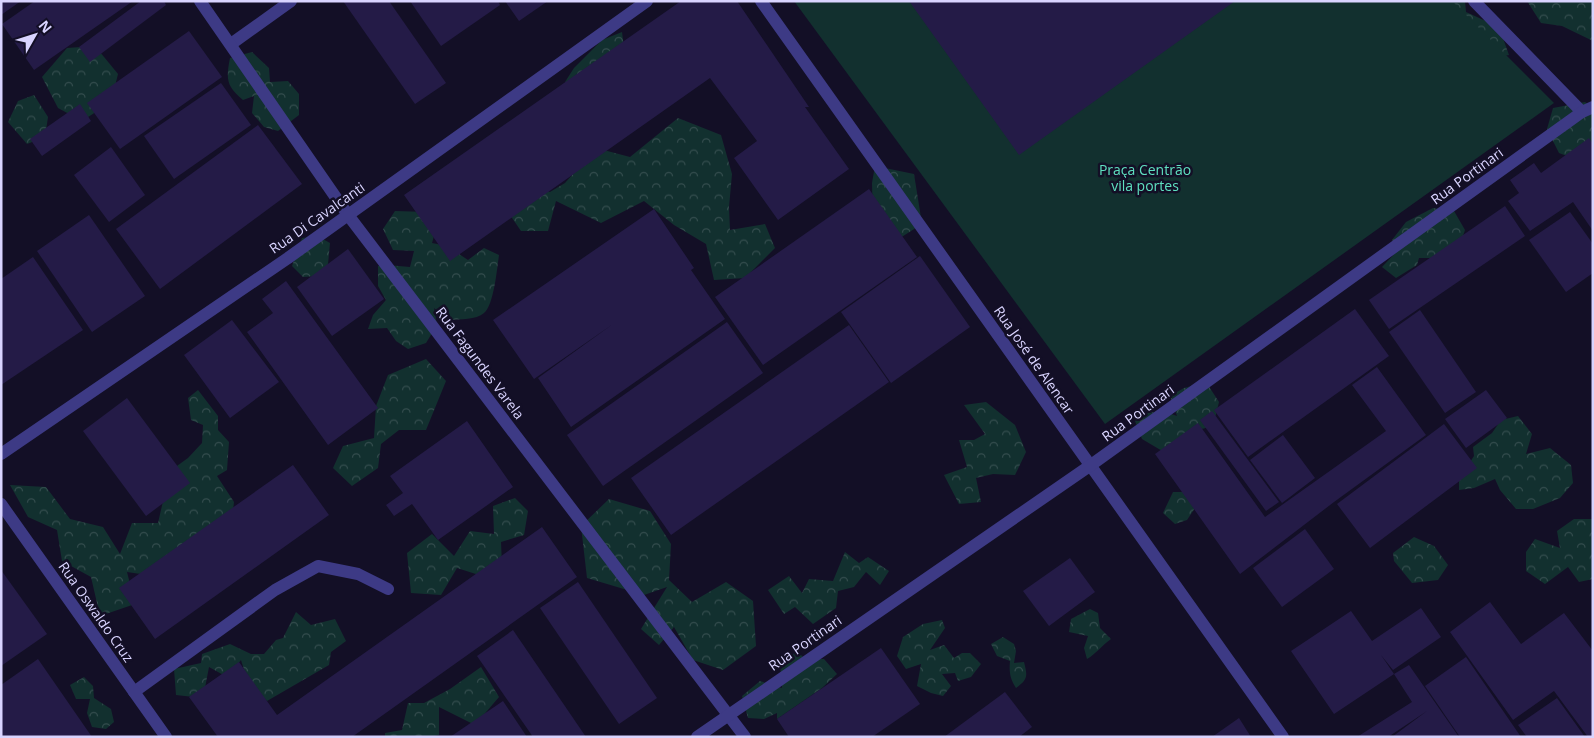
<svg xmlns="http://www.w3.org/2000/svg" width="1594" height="738" viewBox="0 0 1594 738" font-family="'Open Sans',sans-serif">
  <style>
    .forest { fill: url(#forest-crowns) }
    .park { fill: #12302f }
    .building { fill: #241b47 }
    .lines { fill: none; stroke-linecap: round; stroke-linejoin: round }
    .lane { stroke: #3d3a85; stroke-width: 12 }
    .street { stroke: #3d3a85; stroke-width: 12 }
    .labels { text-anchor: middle; stroke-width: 5; stroke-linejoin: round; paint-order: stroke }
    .park-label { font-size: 14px; fill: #5fe0c0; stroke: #130f26 }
    .street-label { font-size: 14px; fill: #d9d4ff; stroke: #130f26 }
  </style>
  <defs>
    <pattern id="forest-crowns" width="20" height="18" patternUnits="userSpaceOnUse" patternTransform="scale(1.25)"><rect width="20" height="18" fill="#12302f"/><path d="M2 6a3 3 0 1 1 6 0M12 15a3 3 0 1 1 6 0" fill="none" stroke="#344d4e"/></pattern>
  </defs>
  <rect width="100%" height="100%" fill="#130f26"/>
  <g class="forest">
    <path d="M 1436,1 L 1465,1 L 1466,12 L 1499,27 L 1509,55 L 1484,59 Z"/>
    <path d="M 1527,1 L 1593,1 L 1593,41 L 1562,26 L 1541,23 Z"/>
    <path d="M 622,32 L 625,56 L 591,92 L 565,82 L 574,68 L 602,40 Z"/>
    <path d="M 95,46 L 118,74 L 111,102 L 82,121 L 58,108 L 42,77 L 67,48 Z"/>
    <path d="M 252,52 L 269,68 L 270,82 L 288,81 L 299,94 L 299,115 L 278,131 L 264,127 L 252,113 L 254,96 L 243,100 C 226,86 226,79 230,58 Z"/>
    <path d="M 34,95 L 48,117 L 45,137 L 27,144 L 8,122 L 18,101 Z"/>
    <path d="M 1585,102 L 1593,108 L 1593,166 L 1559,153 L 1547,129 L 1553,108 Z"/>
    <path d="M 678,118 L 721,135 L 732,174 L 729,207 L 730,230 L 765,224 L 775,248 L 745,278 L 714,280 L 706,244 L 674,225 L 644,201 L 601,223 L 556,201 L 548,231 L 521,231 L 504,206 L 527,182 L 550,192 L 565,183 L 596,148 L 630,157 Z"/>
    <path d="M 875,166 L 914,174 L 922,224 L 900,238 L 873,220 L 872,183 Z"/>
    <path d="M 1433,208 L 1454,211 L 1465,230 L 1458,250 L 1435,258 L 1419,258 L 1417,265 L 1396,278 L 1382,267 L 1400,248 L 1392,240 L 1406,222 Z"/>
    <path d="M 395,211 L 426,212 L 437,225 L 432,243 L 447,246 L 468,260 L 484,248 L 499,255 C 497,268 494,305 484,313 C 476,320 460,319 449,320 L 434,308 L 437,325 L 426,343 L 408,349 L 396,341 L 387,328 L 368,329 L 373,315 L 386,300 L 378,286 L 378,266 L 387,265 L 410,267 L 414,251 L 393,250 L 383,229 Z"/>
    <path d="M 317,236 L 330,243 L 328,264 L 317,276 L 303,277 L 292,266 L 302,238 Z"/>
    <path d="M 426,359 L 446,381 L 426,430 L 399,430 L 381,444 L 378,468 L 352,486 L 333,468 L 343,446 L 374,438 L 376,406 L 388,375 Z"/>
    <path d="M 1206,382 L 1219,402 L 1213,426 L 1198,430 L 1169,455 L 1142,439 L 1135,421 L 1145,413 L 1163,411 L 1177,416 L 1170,396 L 1184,388 Z"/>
    <path d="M 198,390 L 218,416 L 218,430 L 229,442 L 227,470 L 217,476 L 234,502 L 230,537 L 168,578 L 127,572 L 135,604 L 100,616 L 91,577 L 62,561 L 57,530 L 28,517 L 10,485 L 46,487 L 70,519 L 103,527 L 120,554 L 132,523 L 158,523 L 170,471 L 188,458 L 202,443 L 203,425 L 191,420 L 188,398 Z"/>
    <path d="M 986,402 L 1015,425 L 1026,452 L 1015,475 L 993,474 L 976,478 L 981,502 L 959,504 L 944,475 L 967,467 L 959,440 L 974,440 L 985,434 L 964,405 Z"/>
    <path d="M 1518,416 L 1532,434 L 1526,454 L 1550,448 L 1571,465 L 1573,483 L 1560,498 L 1533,509 L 1516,509 L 1500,490 L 1495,479 L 1474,488 L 1459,490 L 1459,479 L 1474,456 L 1473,447 L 1492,433 L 1501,420 Z"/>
    <path d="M 1173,492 L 1194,492 L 1201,499 L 1187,520 L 1175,524 L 1163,513 Z"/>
    <path d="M 515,498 L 528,511 L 524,535 L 501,542 L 502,566 L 479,575 L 457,568 L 441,595 L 411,593 L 407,553 L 432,534 L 454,556 L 470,531 L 494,534 L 493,506 Z"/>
    <path d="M 609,499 L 650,511 L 671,544 L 669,580 L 692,602 L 726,582 L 753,601 L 756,646 L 723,670 L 693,660 L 674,627 L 659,645 L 641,629 L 667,587 L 644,595 L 587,578 L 581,526 Z"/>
    <path d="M 1574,519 L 1593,519 L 1593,579 L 1579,582 L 1568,567 L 1545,584 L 1526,571 L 1526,552 L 1535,539 L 1560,548 L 1557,531 Z"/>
    <path d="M 1414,537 L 1434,546 L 1448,565 L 1438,580 L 1412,583 L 1394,561 L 1393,553 Z"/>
    <path d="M 845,552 L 859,563 L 868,557 L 889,571 L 880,585 L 866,572 L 854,587 L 838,591 L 836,608 L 813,624 L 795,607 L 784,614 L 768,590 L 789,576 L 802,593 L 809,579 L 833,581 Z"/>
    <path d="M 1090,609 L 1098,613 L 1100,628 L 1111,639 C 1102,645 1096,654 1087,659 L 1084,648 L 1088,636 L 1069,632 L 1071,619 Z"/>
    <path d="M 296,612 L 311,625 L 335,619 L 346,641 L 331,652 L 329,665 L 267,701 L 248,682 L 241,660 L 227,677 L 209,667 L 203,698 L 176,695 L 174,669 L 201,663 L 202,654 L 230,644 L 251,654 L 264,654 L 276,640 L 283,638 Z"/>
    <path d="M 942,620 L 945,628 L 930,650 L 944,645 L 954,658 L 962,653 L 970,653 L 981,664 L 971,677 L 958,681 L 955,673 L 942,674 L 951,686 L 943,696 L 931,693 L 917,686 L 921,664 L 906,669 L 897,656 L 903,637 L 923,624 Z"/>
    <path d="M 1003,637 L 1014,644 L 1016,651 L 1014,663 L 1024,662 C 1027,675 1029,679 1016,688 C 1010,679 1009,672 1010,661 L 997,656 L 991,644 Z"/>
    <path d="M 797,651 L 805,659 L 824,659 L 837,674 L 822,688 L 777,719 L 777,713 L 764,719 L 748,718 L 742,696 L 760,681 L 782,688 L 780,664 Z"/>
    <path d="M 481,667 L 499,697 L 475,725 L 439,707 L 439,735 L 430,737 L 385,737 L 385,733 L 402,730 L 408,703 L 424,703 L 450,689 Z"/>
    <path d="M 84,677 L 93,686 L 94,698 L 111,709 L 114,722 L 106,729 L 92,727 L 87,713 L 90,699 L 76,699 L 70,685 Z"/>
  </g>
  <path class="park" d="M 794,1 L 1452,1 L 1554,103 L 1105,424 Z"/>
  <g class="building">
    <path d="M 1,1 L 21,1 L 1,15 Z"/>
    <path d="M 35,1 L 133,1 L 34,70 L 2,24 Z"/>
    <path d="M 141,1 L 164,1 L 166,5 L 90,62 L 79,47 Z"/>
    <path d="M 343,1 L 389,1 L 446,83 L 415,104 Z"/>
    <path d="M 410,1 L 498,1 L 500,5 L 441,46 Z"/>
    <path d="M 505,1 L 548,1 L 519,21 Z"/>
    <path d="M 681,1 L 737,1 L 809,107 L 805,107 L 849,169 L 778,220 L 734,158 L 757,141 L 710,78 L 450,261 L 404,195 Z"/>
    <path d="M 909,1 L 1235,1 L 1019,155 Z"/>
    <path d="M 189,31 L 222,77 L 120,149 L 87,103 Z"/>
    <path d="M 221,83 L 251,125 L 174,179 L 144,136 Z"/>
    <path d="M 80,104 L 91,121 L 42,156 L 30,139 Z"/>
    <path d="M 258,125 L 302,184 L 160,289 L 116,229 Z"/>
    <path d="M 1589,138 L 1593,144 L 1593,231 L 1573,202 L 1530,231 L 1508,201 L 1519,193 L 1510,180 L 1534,163 L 1541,173 Z"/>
    <path d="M 111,147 L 145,195 L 109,222 L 74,175 Z"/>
    <path d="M 869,189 L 917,257 L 763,365 L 715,297 Z"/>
    <path d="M 1505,206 L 1525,236 L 1389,329 L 1369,300 Z"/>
    <path d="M 654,209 L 694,268 L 691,270 L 725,319 L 571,427 L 538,378 L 613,324 L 534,379 L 493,320 Z"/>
    <path d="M 1570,212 L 1593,244 L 1593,273 L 1566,292 L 1529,240 Z"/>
    <path d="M 89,215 L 145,296 L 92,332 L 37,251 Z"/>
    <path d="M 348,249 L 384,299 L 332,336 L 297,287 Z"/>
    <path d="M 920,256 L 970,327 L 891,383 L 841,312 Z"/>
    <path d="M 33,257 L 83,330 L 1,385 L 1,279 Z"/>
    <path d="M 286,281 L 378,408 L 328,445 L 247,332 L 273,313 L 262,299 Z"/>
    <path d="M 1355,309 L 1389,356 L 1248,457 L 1214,410 Z"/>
    <path d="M 1420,310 L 1476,392 L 1445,413 L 1389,332 Z"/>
    <path d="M 232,320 L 279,382 L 230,418 L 184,355 Z"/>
    <path d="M 727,322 L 763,373 L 603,486 L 567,435 Z"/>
    <path d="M 849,325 L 889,382 L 671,535 L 631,478 Z"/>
    <path d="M 1377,367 L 1426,435 L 1334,502 L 1240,574 L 1155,454 L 1198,423 L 1265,517 L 1386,431 L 1352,385 Z"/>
    <path d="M 1486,390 L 1507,418 L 1466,448 L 1445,419 Z"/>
    <path d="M 127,398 L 190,483 L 146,516 L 83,431 Z"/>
    <path d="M 1212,411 L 1279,502 L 1266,511 L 1200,420 Z"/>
    <path d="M 467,421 L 513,487 L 438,540 L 412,504 L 394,516 L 386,505 L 403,493 L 390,476 Z"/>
    <path d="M 1444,424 L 1477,468 L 1370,548 L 1337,504 Z"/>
    <path d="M 1283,435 L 1315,478 L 1282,503 L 1250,460 Z"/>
    <path d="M 293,465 L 329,515 L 155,639 L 119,588 Z"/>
    <path d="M 542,527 L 577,577 L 352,737 L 218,737 L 189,697 L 239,662 L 277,715 Z"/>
    <path d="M 1305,529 L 1334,569 L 1282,607 L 1253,568 Z"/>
    <path d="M 1070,558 L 1095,592 L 1049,626 L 1023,591 Z"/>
    <path d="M 1,570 L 47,634 L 1,666 Z"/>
    <path d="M 578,582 L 657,698 L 619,724 L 540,608 Z"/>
    <path d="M 1490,602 L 1521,644 L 1564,613 L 1593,651 L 1593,737 L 1588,737 L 1554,691 L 1513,720 L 1450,632 Z"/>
    <path d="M 1421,608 L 1441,637 L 1393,670 L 1381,655 L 1394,674 L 1334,714 L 1291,651 L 1351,611 L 1372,641 Z"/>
    <path d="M 513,630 L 586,737 L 533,737 L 477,656 Z"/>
    <path d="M 881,648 L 920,704 L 872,737 L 789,737 L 777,719 Z"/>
    <path d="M 1466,657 L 1521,737 L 1460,737 L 1425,686 Z"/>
    <path d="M 38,659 L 92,737 L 1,737 L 1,685 Z"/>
    <path d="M 1409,665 L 1459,737 L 1392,737 L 1427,711 L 1388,737 L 1357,737 L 1412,702 L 1394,674 Z"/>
    <path d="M 1005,692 L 1032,727 L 1019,737 L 944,737 Z"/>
    <path d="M 1557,698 L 1585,737 L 1527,737 L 1518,725 Z"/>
    <path d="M 503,701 L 527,737 L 450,737 Z"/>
    <path d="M 1239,718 L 1251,737 L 1212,737 Z"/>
  </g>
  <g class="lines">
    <g class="lane">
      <path d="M 231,44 L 291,1"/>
      <path d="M 134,692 L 275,590 L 318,566 L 358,574 L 388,589"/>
    </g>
    <g class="street">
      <path d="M 200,1 L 348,215 L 745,737"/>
      <path d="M 761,1 L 1283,737"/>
      <path d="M 1474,1 L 1582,112"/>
      <path d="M 1,454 L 288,258 L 647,1"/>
      <path d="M 1,504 L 166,737"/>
      <path d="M 697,737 L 1091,465 L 1582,112 L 1593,107"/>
    </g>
  </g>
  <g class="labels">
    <g class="park-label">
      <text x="1145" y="175">Praça Centrão<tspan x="1145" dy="16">vila portes</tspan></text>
    </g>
    <g class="street-label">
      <text transform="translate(1467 176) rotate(-36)" y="5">Rua Portinari</text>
      <text transform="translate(317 218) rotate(-35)" y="5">Rua Di Cavalcanti</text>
      <text transform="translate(1034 360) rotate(55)" y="5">Rua José de Alencar</text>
      <text transform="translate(480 363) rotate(53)" y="5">Rua Fagundes Varela</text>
      <text transform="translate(1138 413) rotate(-36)" y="5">Rua Portinari</text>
      <text transform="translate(96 612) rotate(55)" y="5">Rua Oswaldo Cruz</text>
      <text transform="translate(805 643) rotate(-35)" y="5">Rua Portinari</text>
    </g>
  </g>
  <rect width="1594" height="738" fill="none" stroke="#d9d4ff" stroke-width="5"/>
  <g transform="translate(35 35) rotate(51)" stroke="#130f26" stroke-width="4" paint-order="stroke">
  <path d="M0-4L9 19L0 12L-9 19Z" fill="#d9d4ff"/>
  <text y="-8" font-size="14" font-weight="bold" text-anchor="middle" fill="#d9d4ff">N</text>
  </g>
</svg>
